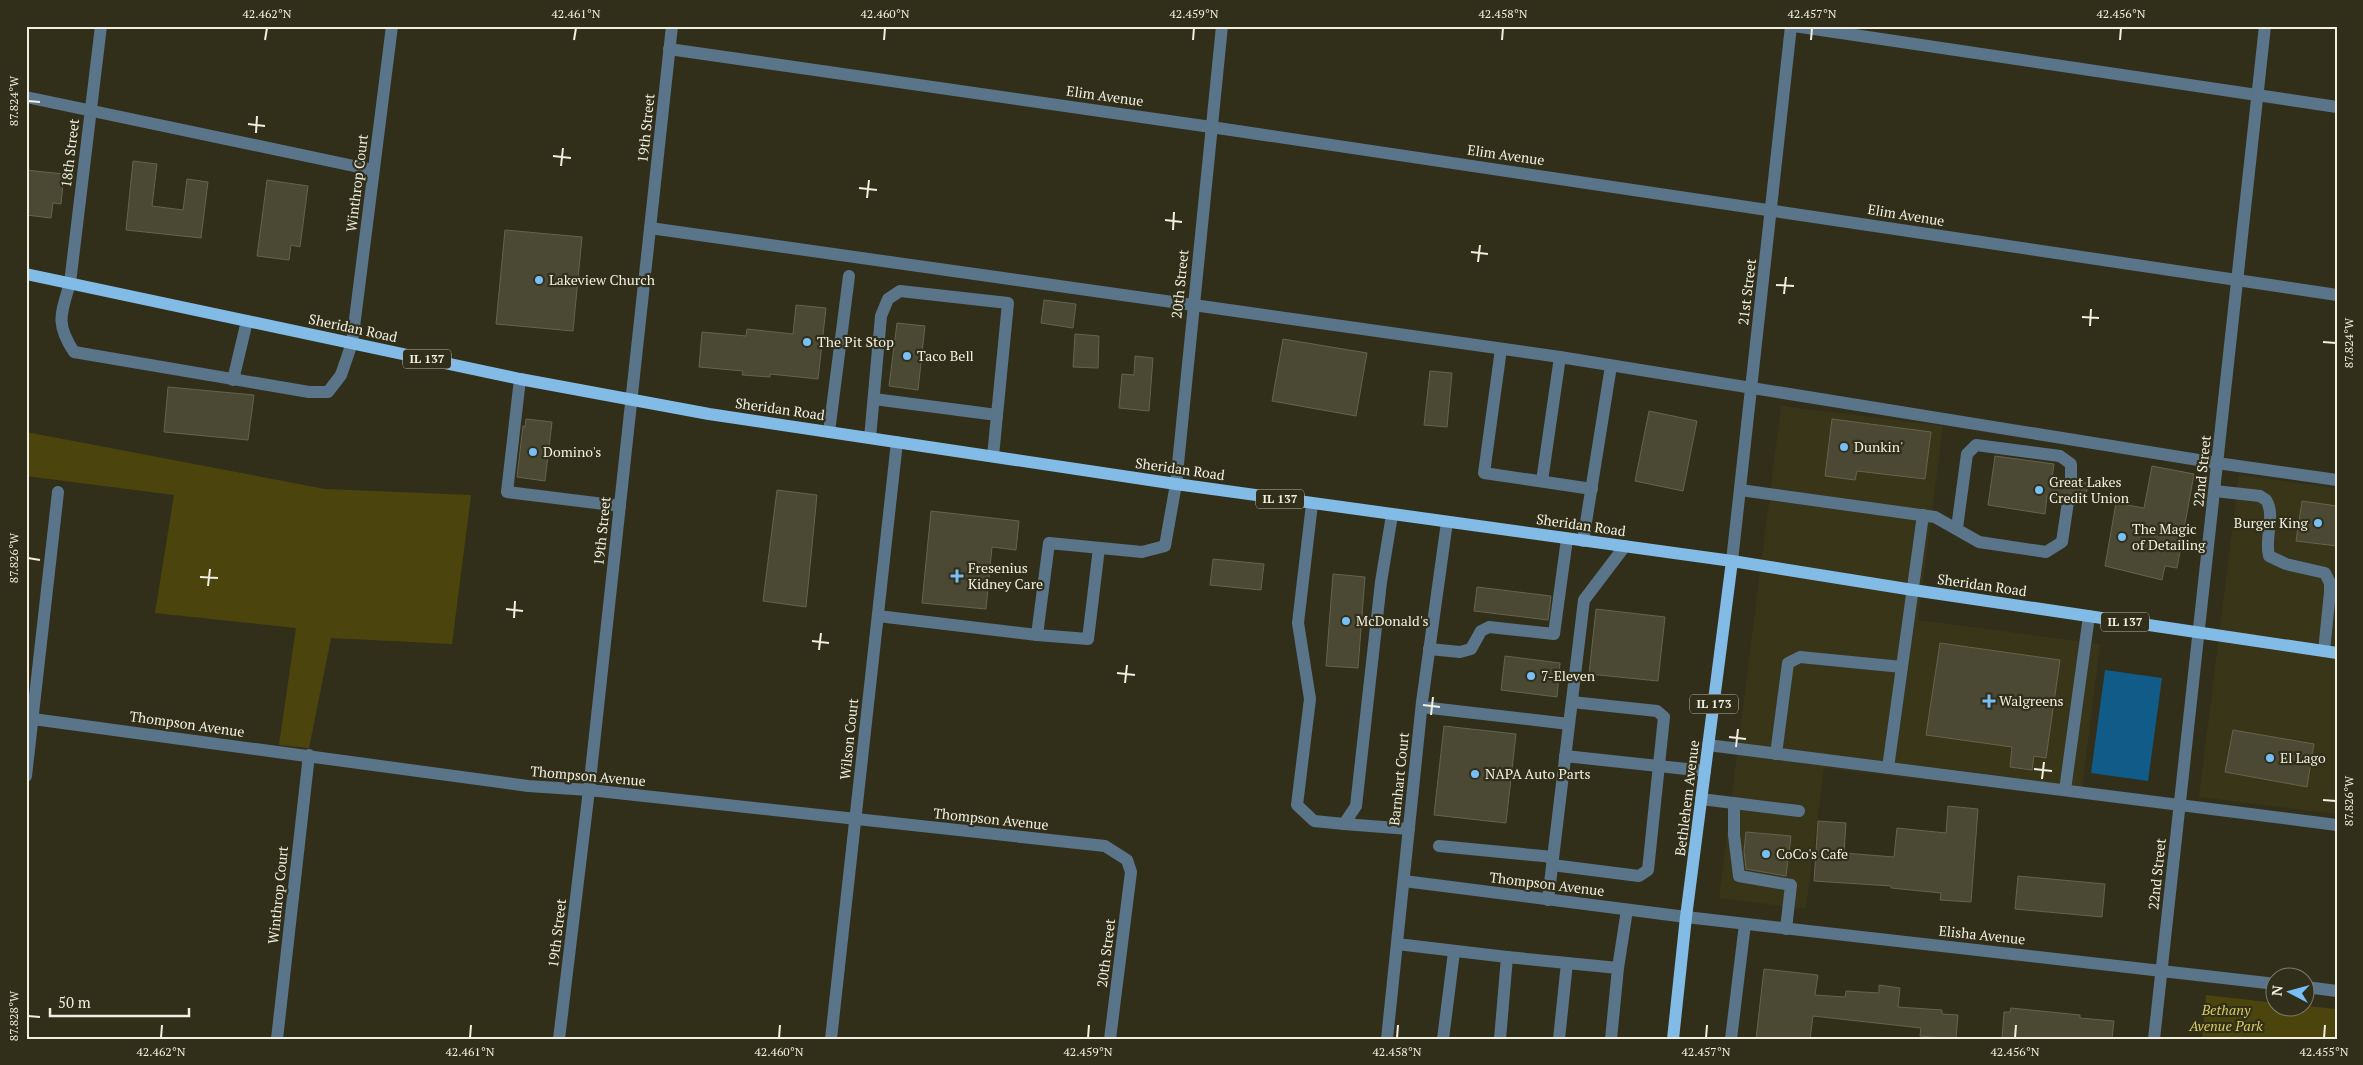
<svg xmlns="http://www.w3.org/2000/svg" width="2363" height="1065" viewBox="0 0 2363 1065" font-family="'PT Serif',serif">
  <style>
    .built { fill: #383519 }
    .green { fill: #4b450d }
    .water { fill: #105b88 }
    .building { fill: #4b4933; stroke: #65634c }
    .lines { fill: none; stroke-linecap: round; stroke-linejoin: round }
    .minor-tunnel { stroke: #4e4c38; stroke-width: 12; stroke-dasharray: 12 6; stroke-linecap: butt }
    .minor { stroke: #5a7589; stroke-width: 12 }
    .major { stroke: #82bbe5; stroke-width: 12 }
    .ticks { fill: none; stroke: #f0efe1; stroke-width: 2 }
    .poi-dot { fill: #76c0f7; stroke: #312f1a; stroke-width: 2 }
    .labels { text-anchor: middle; stroke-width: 4.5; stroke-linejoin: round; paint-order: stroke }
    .shield { fill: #312f1a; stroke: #b7b5a5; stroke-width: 1 }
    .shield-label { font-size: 12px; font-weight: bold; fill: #f0efe1 }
    .street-label { font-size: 14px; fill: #f0efe1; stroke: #312f1a }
    .poi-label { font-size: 14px; fill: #f0efe1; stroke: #312f1a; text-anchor: start }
    .park-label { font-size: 14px; font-style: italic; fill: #d8cc60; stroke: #312f1a }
    .neatline { fill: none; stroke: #f0efe1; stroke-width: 2 }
    .ticks-label { font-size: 12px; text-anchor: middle; fill: #f0efe1 }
  </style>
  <rect width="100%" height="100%" fill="#312f1a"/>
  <g class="built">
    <path d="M 1781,406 L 1943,426 L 1918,620 L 2100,644 L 2081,798 L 1824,768 L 1806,909 L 1719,898 Z"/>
    <path d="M 2239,475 L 2337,488 L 2337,814 L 2199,797 Z"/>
  </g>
  <g class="green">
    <path d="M 26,432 L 325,489 L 471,495 L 452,644 L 331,638 L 309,748 L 279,745 L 296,628 L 155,613 L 174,495 L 26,476 Z"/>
    <path d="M 2206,995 L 2275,1003 L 2276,1008 L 2306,1006 L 2337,1009 L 2337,1039 L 2202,1039 Z"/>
  </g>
  <path class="water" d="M 2105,670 L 2162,678 L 2148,781 L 2091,773 Z"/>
  <g class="building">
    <path d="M 133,161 L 157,164 L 152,206 L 183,210 L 187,179 L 208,182 L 201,238 L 126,230 Z"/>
    <path d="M 26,170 L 64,174 L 61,204 L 53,203 L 51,218 L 26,215 Z"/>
    <path d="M 267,180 L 308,186 L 300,247 L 291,245 L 289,260 L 257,256 Z"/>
    <path d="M 505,230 L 582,237 L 573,331 L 496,324 Z"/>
    <path d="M 1044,300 L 1076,304 L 1073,328 L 1041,323 Z"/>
    <path d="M 796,305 L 826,308 L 818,379 L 770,374 L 770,377 L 742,375 L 743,371 L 699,367 L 702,332 L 746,336 L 747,329 L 793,334 Z"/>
    <path d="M 897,323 L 925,326 L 918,390 L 889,386 Z"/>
    <path d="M 1075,334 L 1099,336 L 1098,368 L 1073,367 Z"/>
    <path d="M 1283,339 L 1367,353 L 1356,416 L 1272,401 Z"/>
    <path d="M 1135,356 L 1153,358 L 1149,411 L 1119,408 L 1122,374 L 1134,375 Z"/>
    <path d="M 1430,371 L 1452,373 L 1447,427 L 1424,425 Z"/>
    <path d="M 168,387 L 254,395 L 248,440 L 164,432 Z"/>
    <path d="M 1649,411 L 1697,421 L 1683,491 L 1635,481 Z"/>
    <path d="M 526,419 L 552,422 L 545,481 L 517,477 L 523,426 L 525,427 Z"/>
    <path d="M 1832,419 L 1931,432 L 1925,479 L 1857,471 L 1855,480 L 1825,476 Z"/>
    <path d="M 1995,456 L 2054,464 L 2052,478 L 2063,479 L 2071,486 L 2078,482 L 2088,483 L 2085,502 L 2076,500 L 2069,494 L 2061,498 L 2047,496 L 2045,514 L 1988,505 Z"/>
    <path d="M 2152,466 L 2194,474 L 2177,568 L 2165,566 L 2162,580 L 2105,566 L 2116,503 L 2144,508 Z"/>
    <path d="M 777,490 L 817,495 L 806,607 L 763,601 Z"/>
    <path d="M 2302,501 L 2337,506 L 2337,546 L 2296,541 Z"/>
    <path d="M 931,511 L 1019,521 L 1016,550 L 992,547 L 986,609 L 922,603 Z"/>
    <path d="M 1213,559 L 1264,564 L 1261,590 L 1210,585 Z"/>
    <path d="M 1333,574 L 1365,577 L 1358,668 L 1326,666 Z"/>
    <path d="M 1477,587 L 1551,596 L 1548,620 L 1474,611 Z"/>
    <path d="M 1596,609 L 1665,617 L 1658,681 L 1589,674 Z"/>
    <path d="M 1940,643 L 2060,660 L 2046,758 L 2034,756 L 2032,770 L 2010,767 L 2012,747 L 1926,735 Z"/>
    <path d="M 1505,656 L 1560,663 L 1557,697 L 1501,690 Z"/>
    <path d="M 1444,726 L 1516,734 L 1506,823 L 1434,815 Z"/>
    <path d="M 2233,730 L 2314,744 L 2307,787 L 2225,772 Z"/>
    <path d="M 1948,806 L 1978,809 L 1971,902 L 1940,900 L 1941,893 L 1891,888 L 1891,886 L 1814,881 L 1818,821 L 1846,823 L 1844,853 L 1894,857 L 1897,828 L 1946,833 Z"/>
    <path d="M 1746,832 L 1791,836 L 1786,876 L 1746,869 L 1744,851 Z"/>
    <path d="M 2018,876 L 2105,884 L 2102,917 L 2015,909 Z"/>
    <path d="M 1764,969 L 1818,975 L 1815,995 L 1845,997 L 1846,991 L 1879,993 L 1879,985 L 1900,988 L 1898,1007 L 1942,1010 L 1942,1014 L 1958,1015 L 1956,1039 L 1920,1036 L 1921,1028 L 1813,1016 L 1810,1039 L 1756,1039 Z"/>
    <path d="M 2011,1008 L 2080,1015 L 2080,1018 L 2114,1021 L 2112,1039 L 2002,1039 L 2004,1012 L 2010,1012 Z"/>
  </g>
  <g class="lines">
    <path class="minor-tunnel" d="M 2068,502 L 2071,478"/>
    <g class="minor">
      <path d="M 101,26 L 70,283 C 61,314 55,323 74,352 L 309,392 L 328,392 L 341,375 L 352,343 L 392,26"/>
      <path d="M 1794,26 L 2337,107"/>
      <path d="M 669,49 L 1211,127 L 2337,295"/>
      <path d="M 26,97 L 373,170"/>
      <path d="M 650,228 L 1560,357 L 2217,463 L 2337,480"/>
      <path d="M 1501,349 L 1484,473 L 1592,489"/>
      <path d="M 520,379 L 507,492 L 620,506"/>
      <path d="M 233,380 L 247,321"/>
      <path d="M 874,399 L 997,415"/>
      <path d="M 829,432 L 849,276"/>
      <path d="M 870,438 L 881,316 L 888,299 L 900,291 L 1008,303 L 993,456"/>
      <path d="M 1542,481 L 1560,357"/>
      <path d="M 1740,490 L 1935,517 L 1979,542 L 2046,552 L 2062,542 L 2068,502"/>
      <path d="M 2215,491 L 2260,496 L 2266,500 C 2276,515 2264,538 2269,556 L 2286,564 L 2325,573 L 2330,583 L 2330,592 L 2324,651"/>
      <path d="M 1312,504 L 1298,623 L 1310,699 L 1297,805 L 1314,821 L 1344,824 L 1356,806 L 1381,582 L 1392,515"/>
      <path d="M 1957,528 L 1967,454 L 1976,445 L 2060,456 L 2071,464 L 2071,478"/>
      <path d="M 1583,541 L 1611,366"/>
      <path d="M 1732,561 L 1791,26"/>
      <path d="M 878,616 L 1037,635 L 1049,543 L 1142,552 L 1165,546 L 1176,484 L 1222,26"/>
      <path d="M 1037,635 L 1088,639 L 1099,548"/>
      <path d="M 1429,649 L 1460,652 L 1471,649 L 1481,631 L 1489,627 L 1554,634 L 1567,539"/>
      <path d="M 1422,707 L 1569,724"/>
      <path d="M 33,719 L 528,786 L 589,790 L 1105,846 L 1127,860 L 1131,872 L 1110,1039"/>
      <path d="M 1708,745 L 2337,825"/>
      <path d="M 1776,754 L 1788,663 L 1800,657 L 1902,667"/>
      <path d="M 1565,756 L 1705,771"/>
      <path d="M 1888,768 L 1923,515"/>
      <path d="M 26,776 L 58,492"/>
      <path d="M 2065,790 L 2089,616"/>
      <path d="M 1701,799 L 1799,811"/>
      <path d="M 1734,803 L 1734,835 L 1739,876 L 1791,885 L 1786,929"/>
      <path d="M 1344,824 L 1409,829"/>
      <path d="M 1439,846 L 1553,857"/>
      <path d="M 1552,865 L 1639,876 L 1648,870 L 1664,717 L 1657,711 L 1572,702"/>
      <path d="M 1404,881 L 1686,917 L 2276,984"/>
      <path d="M 1548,900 L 1584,600 L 1625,546"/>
      <path d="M 1397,944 L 1507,957 L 1500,1039"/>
      <path d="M 1507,957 L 1567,963 L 1559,1039"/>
      <path d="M 1567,963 L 1618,968 L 1627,910"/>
      <path d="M 2306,987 L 2337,991"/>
      <path d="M 277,1039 L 309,755"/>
      <path d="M 559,1039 L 589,790 L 672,26"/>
      <path d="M 831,1039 L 897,442"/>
      <path d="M 1387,1039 L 1422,702 L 1447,522"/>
      <path d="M 1443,1039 L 1454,952"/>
      <path d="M 1611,1039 L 1618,968"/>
      <path d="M 1731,1039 L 1745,924"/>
      <path d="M 2154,1039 L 2265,26"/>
    </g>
    <g class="major">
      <path d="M 26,274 L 520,379 L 709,414 L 1176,484 L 1732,561 L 1913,590 L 2337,653"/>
      <path d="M 1673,1039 L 1686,917 L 1732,561"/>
    </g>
  </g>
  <path class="ticks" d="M 265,40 L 267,28M 574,40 L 576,28M 884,40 L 885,28M 1193,40 L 1194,28M 1502,40 L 1503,28M 1811,40 L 1812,28M 2120,40 L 2121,28M 28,101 L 40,102M 248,124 L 265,126M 256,133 L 257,116M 553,156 L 571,158M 561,166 L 563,148M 859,188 L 877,190M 867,198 L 869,180M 1165,220 L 1182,222M 1173,230 L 1174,212M 1471,252 L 1488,254M 1478,262 L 1480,245M 1776,285 L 1794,286M 1784,294 L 1786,277M 2082,317 L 2099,318M 2090,326 L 2091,309M 2323,342 L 2336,343M 28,558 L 40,560M 200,577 L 218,578M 208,586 L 210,569M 506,609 L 523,611M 514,618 L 515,601M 812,641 L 829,643M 819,650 L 821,633M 1117,673 L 1135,675M 1125,683 L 1127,665M 1423,705 L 1440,707M 1431,715 L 1433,697M 1729,737 L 1746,739M 1736,747 L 1738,729M 2034,769 L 2052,771M 2042,779 L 2044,762M 2323,800 L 2336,801M 28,1016 L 40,1017M 161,1038 L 162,1025M 470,1038 L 471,1025M 779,1038 L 780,1025M 1088,1038 L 1089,1025M 1397,1038 L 1398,1025M 1706,1038 L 1707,1025M 2015,1038 L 2016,1025M 2324,1038 L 2325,1025"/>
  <g class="poi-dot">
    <circle cx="539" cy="280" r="5"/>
    <circle cx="807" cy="342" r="5"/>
    <circle cx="907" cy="356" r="5"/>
    <circle cx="1844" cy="447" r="5"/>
    <circle cx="533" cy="452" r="5"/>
    <circle cx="2039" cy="490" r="5"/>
    <circle cx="2318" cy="523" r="5"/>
    <circle cx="2122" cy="537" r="5"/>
    <path d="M954.5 568.5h5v5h5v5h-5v5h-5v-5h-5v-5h5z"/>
    <circle cx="1346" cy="621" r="5"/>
    <circle cx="1531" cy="676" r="5"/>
    <path d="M1986.5 693.5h5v5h5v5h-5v5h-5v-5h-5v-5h5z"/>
    <circle cx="2270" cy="758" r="5"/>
    <circle cx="1475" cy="774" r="5"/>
    <circle cx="1766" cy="854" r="5"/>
  </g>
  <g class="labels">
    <g class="shield">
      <rect x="403" y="349.5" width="48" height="19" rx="4"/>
      <rect x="1256" y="489.5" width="48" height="19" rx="4"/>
      <rect x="2101" y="612.5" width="48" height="19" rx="4"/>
      <rect x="1690" y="694.5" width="48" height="19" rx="4"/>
    </g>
    <g class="shield-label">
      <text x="427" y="363">IL 137</text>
      <text x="1280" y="503">IL 137</text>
      <text x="2125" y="626">IL 137</text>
      <text x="1714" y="708">IL 173</text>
    </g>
    <g class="street-label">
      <text transform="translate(1105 96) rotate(8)" y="5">Elim Avenue</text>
      <text transform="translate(646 128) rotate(-84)" y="5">19th Street</text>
      <text transform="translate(70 153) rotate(-83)" y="5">18th Street</text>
      <text transform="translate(1506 155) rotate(8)" y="5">Elim Avenue</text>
      <text transform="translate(357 183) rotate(-83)" y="5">Winthrop Court</text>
      <text transform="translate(1906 215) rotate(9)" y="5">Elim Avenue</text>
      <text transform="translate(1180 284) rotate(-84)" y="5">20th Street</text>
      <text transform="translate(1747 292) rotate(-83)" y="5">21st Street</text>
      <text transform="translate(353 328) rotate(12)" y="5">Sheridan Road</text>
      <text transform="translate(780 409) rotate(8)" y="5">Sheridan Road</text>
      <text transform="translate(1180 469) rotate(8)" y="5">Sheridan Road</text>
      <text transform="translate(2202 471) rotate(-84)" y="5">22nd Street</text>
      <text transform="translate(1581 525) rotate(8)" y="5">Sheridan Road</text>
      <text transform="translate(602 531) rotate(-84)" y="5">19th Street</text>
      <text transform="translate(1982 585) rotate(8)" y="5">Sheridan Road</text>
      <text transform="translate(187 724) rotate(8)" y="5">Thompson Avenue</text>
      <text transform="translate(849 739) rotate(-84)" y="5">Wilson Court</text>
      <text transform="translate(588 776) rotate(5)" y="5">Thompson Avenue</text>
      <text transform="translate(1399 779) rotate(-84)" y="5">Barnhart Court</text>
      <text transform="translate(1687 798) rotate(-83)" y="5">Bethlehem Avenue</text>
      <text transform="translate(991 819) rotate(6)" y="5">Thompson Avenue</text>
      <text transform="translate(2157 874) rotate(-84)" y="5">22nd Street</text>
      <text transform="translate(1547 884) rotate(7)" y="5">Thompson Avenue</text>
      <text transform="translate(278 895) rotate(-84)" y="5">Winthrop Court</text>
      <text transform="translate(557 933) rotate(-83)" y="5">19th Street</text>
      <text transform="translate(1982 935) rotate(6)" y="5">Elisha Avenue</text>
      <text transform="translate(1106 953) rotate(-83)" y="5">20th Street</text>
    </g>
    <g class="poi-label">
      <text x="549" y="285">Lakeview Church</text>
      <text x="817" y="347">The Pit Stop</text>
      <text x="917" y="361">Taco Bell</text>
      <text x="1854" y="452">Dunkin'</text>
      <text x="543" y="457">Domino's</text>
      <text x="2049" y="487">Great Lakes<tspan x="2049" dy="16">Credit Union</tspan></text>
      <text x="2308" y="528" text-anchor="end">Burger King</text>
      <text x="2132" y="534">The Magic<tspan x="2132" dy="16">of Detailing</tspan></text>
      <text x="968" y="573">Fresenius<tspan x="968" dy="16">Kidney Care</tspan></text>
      <text x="1356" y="626">McDonald's</text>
      <text x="1541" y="681">7-Eleven</text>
      <text x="1999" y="706">Walgreens</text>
      <text x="2280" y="763">El Lago</text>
      <text x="1485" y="779">NAPA Auto Parts</text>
      <text x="1776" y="859">CoCo's Cafe</text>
    </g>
    <g class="park-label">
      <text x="2226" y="1015">Bethany<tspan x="2226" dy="16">Avenue Park</tspan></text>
    </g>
  </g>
  <rect width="2363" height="1065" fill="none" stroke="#312f1a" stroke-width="55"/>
  <g transform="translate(2290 992) rotate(276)"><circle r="24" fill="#312f1a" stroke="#7d7c6a"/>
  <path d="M0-4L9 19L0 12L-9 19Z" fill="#76c0f7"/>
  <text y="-8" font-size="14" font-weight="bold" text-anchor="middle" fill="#f0efe1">N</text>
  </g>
  <path d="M50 1008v8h139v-8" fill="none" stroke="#f0efe1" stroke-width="2.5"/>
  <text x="58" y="1008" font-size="15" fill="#f0efe1" stroke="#312f1a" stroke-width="4" paint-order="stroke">50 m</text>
  <rect x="28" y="28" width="2308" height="1010" class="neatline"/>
  <g class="ticks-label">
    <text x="267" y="18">42.462°N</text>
    <text x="576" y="18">42.461°N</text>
    <text x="885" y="18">42.460°N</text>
    <text x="1194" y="18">42.459°N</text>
    <text x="1503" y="18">42.458°N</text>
    <text x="1812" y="18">42.457°N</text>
    <text x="2121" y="18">42.456°N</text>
    <text transform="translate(14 101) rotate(-90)" y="4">87.824°W</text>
    <text transform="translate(2349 343) rotate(-90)" y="4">87.824°W</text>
    <text transform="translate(14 558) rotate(-90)" y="4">87.826°W</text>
    <text transform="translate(2349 801) rotate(-90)" y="4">87.826°W</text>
    <text transform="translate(14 1016) rotate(-90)" y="4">87.828°W</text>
    <text x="161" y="1056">42.462°N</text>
    <text x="470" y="1056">42.461°N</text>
    <text x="779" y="1056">42.460°N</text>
    <text x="1088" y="1056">42.459°N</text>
    <text x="1397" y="1056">42.458°N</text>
    <text x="1706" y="1056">42.457°N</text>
    <text x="2015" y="1056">42.456°N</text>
    <text x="2324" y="1056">42.455°N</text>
  </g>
</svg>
